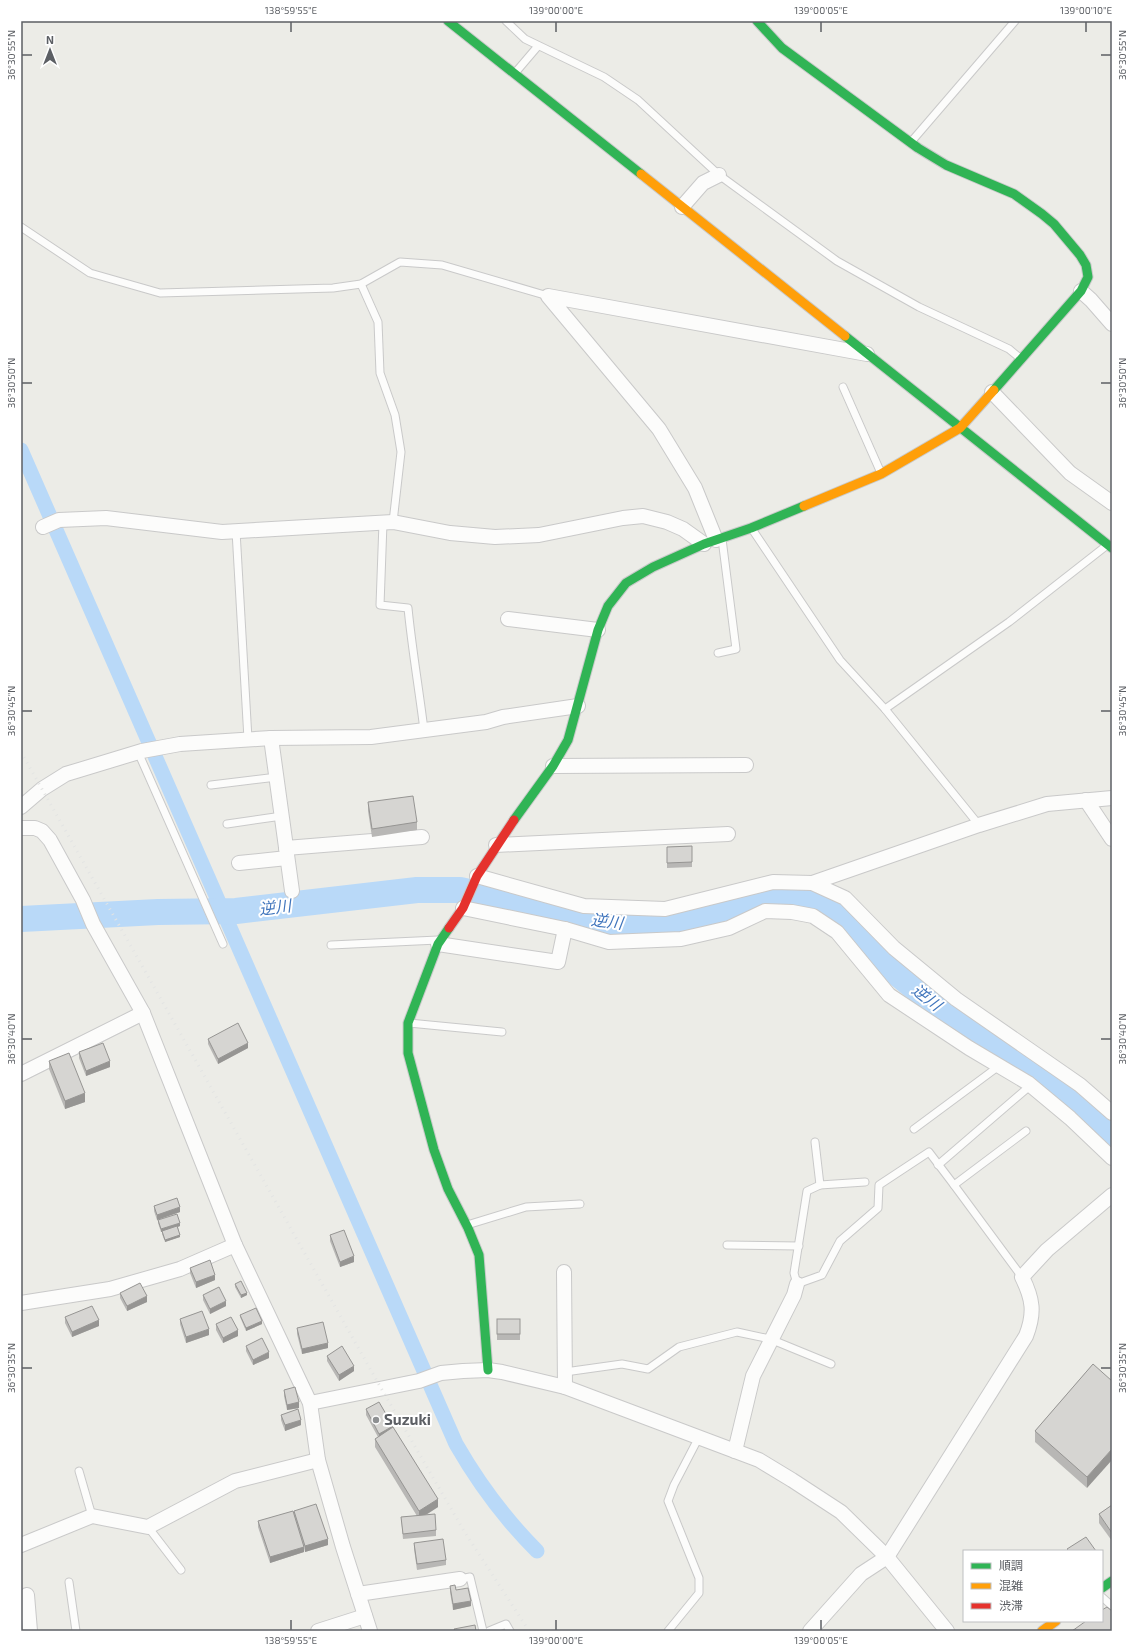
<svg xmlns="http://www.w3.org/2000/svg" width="1133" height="1652" viewBox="0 0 1133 1652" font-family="'Exo 2','Noto Sans JP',sans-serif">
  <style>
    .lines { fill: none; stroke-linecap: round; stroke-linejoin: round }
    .canal { stroke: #b9d9f8; stroke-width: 15 }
    .river { stroke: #b9d9f8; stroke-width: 26 }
    .lane-casing { stroke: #c9c9c9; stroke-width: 9 }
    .street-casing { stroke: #c9c9c9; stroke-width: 16 }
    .fast-casing { stroke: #c9caca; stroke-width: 11 }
    .slow-casing { stroke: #c9caca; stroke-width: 11 }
    .jam-casing { stroke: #c9caca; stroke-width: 11 }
    .lane { stroke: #fcfcfb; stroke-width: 7 }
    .street { stroke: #fcfcfb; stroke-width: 14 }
    .fast { stroke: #30b455; stroke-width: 9 }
    .slow { stroke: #ff9f0a; stroke-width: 9 }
    .jam { stroke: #e5322d; stroke-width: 9 }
    .rail { stroke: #e3e4e3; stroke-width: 3; stroke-dasharray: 1 5; stroke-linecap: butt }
    .wall { fill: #b8b7b5 }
    .shaded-wall { fill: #969593 }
    .building { fill: #d6d5d2; stroke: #969593 }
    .ticks { fill: none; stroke: #5c5f64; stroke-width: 1.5 }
    .poi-dot { fill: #8e9092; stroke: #fff; stroke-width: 1.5 }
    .labels { text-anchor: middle; stroke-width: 4; stroke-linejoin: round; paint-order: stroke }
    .poi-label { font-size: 15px; font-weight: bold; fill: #5c5f64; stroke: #fff; text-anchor: start }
    .water-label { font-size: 16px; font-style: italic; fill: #4075bc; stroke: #fff }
    .neatline { fill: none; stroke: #5c5f64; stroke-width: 1.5 }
    .ticks-label { font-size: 10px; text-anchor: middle; fill: #5c5f64 }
  </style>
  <rect width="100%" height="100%" fill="#ecece7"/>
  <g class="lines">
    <path class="canal" d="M 21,450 L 456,1444 C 479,1484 504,1518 537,1551"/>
    <path class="river" d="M 21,919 L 158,912 L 236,911 L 417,890 L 460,890 L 609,924 L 677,923 L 729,909 L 770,900 L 802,898 L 822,905 L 843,916 L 887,965 L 940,1008 L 1082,1107 L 1112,1134"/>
    <defs>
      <g id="lane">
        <path d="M 506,21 L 525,39 L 604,77 L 638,100 L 719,175 L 837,261 L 919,307 L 1009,349 L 1021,359"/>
        <path d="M 515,73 L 538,46"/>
        <path d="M 911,142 L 1015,21"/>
        <path d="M 21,227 L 90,273 L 160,293 L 333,288 L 361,284 L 400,262 L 442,265 L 548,296"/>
        <path d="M 361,284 L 378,322 L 380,373 L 395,415 L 401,452 L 393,522"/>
        <path d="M 843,387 L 881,473"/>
        <path d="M 383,523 L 380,605 L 408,608 C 412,649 419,689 424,730"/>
        <path d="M 752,529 L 840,660 L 885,709 L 979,825"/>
        <path d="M 236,531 L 248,739"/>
        <path d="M 718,653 L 736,649 L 722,539"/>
        <path d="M 885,709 L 1009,622 L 1106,546"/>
        <path d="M 138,752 L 223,944"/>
        <path d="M 211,785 L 277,777"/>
        <path d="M 227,824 L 282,816"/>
        <path d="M 331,945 L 438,940"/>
        <path d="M 409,1023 L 502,1032"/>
        <path d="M 914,1129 L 999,1066"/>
        <path d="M 815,1142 L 820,1185 L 865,1182"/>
        <path d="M 938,1165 L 1031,1085"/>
        <path d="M 820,1185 L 807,1191 L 794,1273 L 797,1284 L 822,1275 L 840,1241 L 878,1208 L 879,1185 L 929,1152 L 954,1185"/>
        <path d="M 467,1225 L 526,1207 L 580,1204"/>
        <path d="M 727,1245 L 799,1246"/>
        <path d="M 1022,1277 L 954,1185 L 1026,1131"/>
        <path d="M 565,1372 L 622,1364 L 648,1369 L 679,1347 L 737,1332 L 770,1339 L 831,1364"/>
        <path d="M 79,1471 L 92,1516"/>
        <path d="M 148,1527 L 181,1570"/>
        <path d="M 460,1579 L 470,1577 L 483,1631"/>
        <path d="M 69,1582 L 76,1631"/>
        <path d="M 1102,1597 L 1112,1606"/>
        <path d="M 489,1631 L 506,1624 L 510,1631"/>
        <path d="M 668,1631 L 699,1593 L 699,1578 L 668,1501 L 674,1485 L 699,1437"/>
      </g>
      <g id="street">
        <path d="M 682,207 L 703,183 L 719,175"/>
        <path d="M 1081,291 L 1091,300 L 1112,324"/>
        <path d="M 992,392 L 1070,473 L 1112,503"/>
        <path d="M 43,527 L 59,520 L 106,518 L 222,532 L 393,522 L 450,533 L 495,537 L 539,535 L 623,518 L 643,516 L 667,522 L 683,529 L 704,544"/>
        <path d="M 716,540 L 695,488 L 659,429 L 548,296 L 867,354"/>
        <path d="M 508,619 L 598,630"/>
        <path d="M 271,738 L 292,891"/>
        <path d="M 553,766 L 746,765"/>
        <path d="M 1086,800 L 1112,839"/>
        <path d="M 21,807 L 42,789 L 66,774 L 142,751 L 180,744 L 271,738 L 371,737 L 486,722 L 503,717 L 578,706"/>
        <path d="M 21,828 L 35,828 L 42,831 L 50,840 L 83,900 L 93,924 L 143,1013 L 235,1245 L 310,1403 L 318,1460 L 343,1547 L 370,1631"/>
        <path d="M 496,845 L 728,834"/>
        <path d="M 286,848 L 422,837"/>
        <path d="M 239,863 L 287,858"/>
        <path d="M 477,876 L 584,906 L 665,909 L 773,882 L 812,883 L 845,898 L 894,948 L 956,999 L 1080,1085 L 1112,1113"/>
        <path d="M 812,883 L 979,825 L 1047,804 L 1112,798"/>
        <path d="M 463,908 L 565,929 L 609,942 L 681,939 L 729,928 L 765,911 L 792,912 L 813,916 L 837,932 L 889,995 L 969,1048 L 1028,1083 L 1070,1118 L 1112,1158"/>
        <path d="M 438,944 L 558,962 L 565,929"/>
        <path d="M 21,1074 L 143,1013"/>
        <path d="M 564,1272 L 565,1387"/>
        <path d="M 21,1303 L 110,1289 L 180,1269 L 235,1245"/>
        <path d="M 310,1403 L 419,1381 L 441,1373 L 463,1371 L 488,1370 L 502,1372 L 565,1387 L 759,1460 L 792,1480 L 841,1512 L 887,1557 L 947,1631"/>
        <path d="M 735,1451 L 753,1376 L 794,1295 L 797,1284"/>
        <path d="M 21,1545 L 92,1516 L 148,1527 L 235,1481 L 318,1460"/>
        <path d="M 358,1594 L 460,1579"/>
        <path d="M 27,1595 L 30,1631"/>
        <path d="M 318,1631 L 365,1616"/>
        <path d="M 810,1631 L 861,1574 L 887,1557 L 1026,1336 C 1035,1313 1033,1299 1022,1277 L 1047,1250 L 1112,1195"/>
      </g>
      <g id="fast">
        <path d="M 448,21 L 641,174"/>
        <path d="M 757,21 L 782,48 L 918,148 L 946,165 L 1014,194 L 1042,214 L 1054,224 L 1080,255 L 1086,265 L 1088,277 L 1081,291 L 994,390"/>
        <path d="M 845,336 L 1112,548"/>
        <path d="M 514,820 L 553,766 L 568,740 L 598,630 L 608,606 L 626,583 L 653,567 L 704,544 L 751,528 L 804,506"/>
        <path d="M 449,928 L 438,944 L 408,1023 L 408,1053 L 434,1150 L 448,1189 L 468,1228 L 479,1255 L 488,1370"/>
        <path d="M 1102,1588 L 1112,1581"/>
      </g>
      <g id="slow">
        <path d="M 641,174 L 845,336"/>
        <path d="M 804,506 L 881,474 L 960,428 L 994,390"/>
        <path d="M 1042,1631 L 1056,1621"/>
      </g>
      <path id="jam" d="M 449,928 L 463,908 L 477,876 L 514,820"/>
    </defs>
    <use href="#lane" class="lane-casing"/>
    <use href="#street" class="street-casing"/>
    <use href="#fast" class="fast-casing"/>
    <use href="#slow" class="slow-casing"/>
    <use href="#jam" class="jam-casing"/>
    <use href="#lane" class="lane"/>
    <use href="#street" class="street"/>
    <use href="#fast" class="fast"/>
    <use href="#slow" class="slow"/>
    <use href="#jam" class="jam"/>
    <path class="rail" d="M 21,752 L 381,1388 L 464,1531 L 529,1631"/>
  </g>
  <g class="wall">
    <path d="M 368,802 L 417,822 L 417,830 L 372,837 L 368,811 Z"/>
    <path d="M 692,846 L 692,867 L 667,868 L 667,847 Z"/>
    <path d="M 208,1039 L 248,1048 L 218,1064 L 208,1044 Z"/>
    <path d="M 79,1052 L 110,1067 L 86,1076 L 79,1058 Z"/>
    <path d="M 49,1061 L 85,1102 L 65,1109 L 49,1069 Z"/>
    <path d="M 154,1206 L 180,1212 L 157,1220 L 154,1211 Z"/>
    <path d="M 158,1220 L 180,1226 L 178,1227 L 180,1237 L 165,1242 L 162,1234 L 162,1232 L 161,1232 L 158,1223 Z"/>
    <path d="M 330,1235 L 354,1262 L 340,1267 L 330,1241 Z"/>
    <path d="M 190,1268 L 215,1280 L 196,1288 L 190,1273 Z"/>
    <path d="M 235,1284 L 247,1295 L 241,1298 L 235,1287 Z"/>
    <path d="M 120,1293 L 147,1302 L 127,1311 L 120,1298 Z"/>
    <path d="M 203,1295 L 226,1306 L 210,1314 L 203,1300 Z"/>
    <path d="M 240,1315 L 262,1324 L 246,1331 L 240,1317 Z"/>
    <path d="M 65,1317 L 99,1326 L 72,1337 L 65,1323 Z"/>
    <path d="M 180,1319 L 209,1335 L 186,1343 L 180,1324 Z"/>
    <rect x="497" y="1319" width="23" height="21"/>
    <path d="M 216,1324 L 238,1336 L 223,1343 L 216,1330 Z"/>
    <path d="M 297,1328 L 328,1348 L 302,1354 L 297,1334 Z"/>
    <path d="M 246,1346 L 269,1358 L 253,1365 L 246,1351 Z"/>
    <path d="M 327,1356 L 354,1371 L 339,1381 L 327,1361 Z"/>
    <path d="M 1093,1364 L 1087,1488 L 1035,1442 L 1035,1431 Z"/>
    <path d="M 284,1390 L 299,1408 L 287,1410 L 284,1396 Z"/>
    <path d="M 366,1409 L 393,1427 L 438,1507 L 426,1515 L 436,1530 L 436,1536 L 403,1539 L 401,1517 L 417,1516 L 375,1447 L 375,1439 L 378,1437 L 366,1415 Z"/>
    <path d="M 281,1415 L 301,1425 L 285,1431 L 281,1420 Z"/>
    <path d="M 1112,1505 L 1112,1541 L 1099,1523 L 1099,1514 Z"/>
    <path d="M 294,1511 L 328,1545 L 305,1552 L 304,1548 L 304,1552 L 270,1563 L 258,1527 L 258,1521 L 294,1515 Z"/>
    <path d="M 414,1543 L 446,1560 L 446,1565 L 417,1570 L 414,1549 Z"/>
    <path d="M 450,1586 L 471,1606 L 453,1610 L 450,1592 Z"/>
  </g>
  <g class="shaded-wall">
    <path d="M 248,1043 L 248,1048 L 218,1064 L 218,1059 Z"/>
    <path d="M 110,1061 L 110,1067 L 86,1076 L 86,1071 Z"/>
    <path d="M 85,1093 L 85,1102 L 65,1109 L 65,1101 Z"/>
    <path d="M 180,1207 L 180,1212 L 157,1220 L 157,1215 Z"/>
    <path d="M 180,1223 L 180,1226 L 161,1232 L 161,1229 Z"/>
    <path d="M 180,1235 L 180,1237 L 165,1242 L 165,1240 Z"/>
    <path d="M 354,1256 L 354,1262 L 340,1267 L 340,1262 Z"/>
    <path d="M 215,1275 L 215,1280 L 196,1288 L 196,1282 Z"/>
    <path d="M 247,1293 L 247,1295 L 241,1298 L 241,1295 Z"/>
    <path d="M 147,1296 L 147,1302 L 127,1311 L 127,1306 Z"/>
    <path d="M 226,1301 L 226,1306 L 210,1314 L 210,1309 Z"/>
    <path d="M 99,1320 L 99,1326 L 72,1337 L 72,1332 Z"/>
    <path d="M 262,1321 L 262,1324 L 246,1331 L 246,1328 Z"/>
    <path d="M 209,1329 L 209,1335 L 186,1343 L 186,1337 Z"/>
    <path d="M 238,1330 L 238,1336 L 223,1343 L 223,1338 Z"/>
    <path d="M 328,1343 L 328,1348 L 302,1354 L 302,1349 Z"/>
    <path d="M 269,1352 L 269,1358 L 253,1365 L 253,1360 Z"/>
    <path d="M 354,1366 L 354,1371 L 339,1381 L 339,1375 Z"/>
    <path d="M 299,1402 L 299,1408 L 287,1410 L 287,1405 Z"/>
    <path d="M 301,1420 L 301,1425 L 285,1431 L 285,1425 Z"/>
    <path d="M 393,1426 L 393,1432 L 379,1440 L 379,1434 Z"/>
    <path d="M 1112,1449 L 1112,1460 L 1087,1488 L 1087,1477 Z"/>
    <path d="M 438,1499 L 438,1507 L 419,1519 L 419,1511 Z"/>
    <path d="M 328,1539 L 328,1545 L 305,1552 L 305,1546 Z"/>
    <path d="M 304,1547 L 304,1552 L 270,1563 L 270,1557 Z"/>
    <path d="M 471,1601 L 471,1606 L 453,1610 L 453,1604 Z"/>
  </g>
  <g class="building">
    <path d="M 413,796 L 417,822 L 372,829 L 368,802 Z"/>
    <path d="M 692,846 L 692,862 L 667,863 L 667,847 Z"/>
    <path d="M 238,1023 L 248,1043 L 218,1059 L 208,1039 Z"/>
    <path d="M 103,1043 L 110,1061 L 86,1071 L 79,1052 Z"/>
    <path d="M 69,1053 L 85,1093 L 65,1101 L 49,1061 Z"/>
    <path d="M 177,1198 L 180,1207 L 157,1215 L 154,1206 Z"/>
    <path d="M 177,1214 L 180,1223 L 161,1229 L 158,1220 Z"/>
    <path d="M 177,1226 L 180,1235 L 165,1240 L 162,1231 Z"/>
    <path d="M 344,1230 L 354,1256 L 340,1262 L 330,1235 Z"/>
    <path d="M 210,1260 L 215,1275 L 196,1282 L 190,1268 Z"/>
    <path d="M 241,1281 L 247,1293 L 241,1295 L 235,1284 Z"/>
    <path d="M 140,1283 L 147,1296 L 127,1306 L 120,1293 Z"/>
    <path d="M 219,1287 L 226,1301 L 210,1309 L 203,1295 Z"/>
    <path d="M 92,1306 L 99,1320 L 72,1332 L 65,1317 Z"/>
    <path d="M 256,1308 L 262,1321 L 246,1328 L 240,1315 Z"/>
    <path d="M 202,1311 L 209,1329 L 186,1337 L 180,1319 Z"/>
    <path d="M 231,1317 L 238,1330 L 223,1338 L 216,1324 Z"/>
    <rect x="497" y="1319" width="23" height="15"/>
    <path d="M 323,1322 L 328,1343 L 302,1349 L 297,1328 Z"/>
    <path d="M 262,1338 L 269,1352 L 253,1360 L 246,1346 Z"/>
    <path d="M 342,1346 L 354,1366 L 339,1375 L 327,1356 Z"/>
    <path d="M 1093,1364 L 1112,1381 L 1112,1449 L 1087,1477 L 1035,1431 Z"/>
    <path d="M 295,1387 L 299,1402 L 287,1405 L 284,1390 Z"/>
    <path d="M 379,1402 L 393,1426 L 379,1434 L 366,1409 Z"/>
    <path d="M 298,1409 L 301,1420 L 285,1425 L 281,1415 Z"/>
    <path d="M 393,1427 L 438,1499 L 419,1511 L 375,1439 Z"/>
    <path d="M 316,1504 L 328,1539 L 305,1546 L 294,1511 Z"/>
    <path d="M 1112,1505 L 1112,1533 L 1099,1514 Z"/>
    <path d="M 293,1511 L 304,1547 L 270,1557 L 258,1521 Z"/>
    <path d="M 435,1514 L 436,1530 L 403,1534 L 401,1517 Z"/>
    <path d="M 1086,1537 L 1096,1551 L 1069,1551 L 1067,1549 Z"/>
    <path d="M 443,1539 L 446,1560 L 417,1564 L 414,1543 Z"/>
    <path d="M 455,1585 L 456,1590 L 468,1588 L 471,1601 L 453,1604 L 450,1586 Z"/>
    <path d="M 1107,1607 L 1112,1611 L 1112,1631 L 1072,1631 L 1086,1621 L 1102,1621 L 1102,1610 Z"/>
    <path d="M 475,1625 L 476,1631 L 455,1631 L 454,1629 Z"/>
  </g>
  <path class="ticks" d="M 291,22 L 291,32M 556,22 L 556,32M 821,22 L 821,32M 1086,22 L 1086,32M 22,55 L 32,55M 1101,55 L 1111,55M 22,383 L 32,383M 1101,383 L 1111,383M 22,711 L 32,711M 1101,711 L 1111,711M 22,1039 L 32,1039M 1101,1039 L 1111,1039M 22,1368 L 32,1368M 1101,1368 L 1111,1368M 291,1620 L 291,1630M 556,1620 L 556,1630M 821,1620 L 821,1630"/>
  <circle class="poi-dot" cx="376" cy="1420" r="4"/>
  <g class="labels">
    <g class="poi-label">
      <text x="384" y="1425">Suzuki</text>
    </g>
    <g class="water-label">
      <text transform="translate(275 907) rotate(-7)" y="6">逆川</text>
      <text transform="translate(607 921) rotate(7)" y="6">逆川</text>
      <text transform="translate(927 997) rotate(38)" y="6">逆川</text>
    </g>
  </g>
  <rect width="1133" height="1652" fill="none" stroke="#ffffff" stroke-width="44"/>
  <rect x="963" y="1550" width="140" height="72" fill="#ffffff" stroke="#bebfc1"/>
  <rect x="971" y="1563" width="20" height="6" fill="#30b455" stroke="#bebfc1"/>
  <text x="999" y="1570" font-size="12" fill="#5c5f64">順調</text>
  <rect x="971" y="1583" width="20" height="6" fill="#ff9f0a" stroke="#bebfc1"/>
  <text x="999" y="1590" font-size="12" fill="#5c5f64">混雑</text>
  <rect x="971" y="1603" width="20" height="6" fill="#e5322d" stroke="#bebfc1"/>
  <text x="999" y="1610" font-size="12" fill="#5c5f64">渋滞</text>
  <g transform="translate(50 50)" stroke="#ffffff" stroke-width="3" paint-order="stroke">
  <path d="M0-3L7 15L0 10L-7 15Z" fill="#5c5f64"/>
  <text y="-6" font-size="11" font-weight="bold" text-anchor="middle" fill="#5c5f64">N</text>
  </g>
  <rect x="22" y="22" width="1089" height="1608" class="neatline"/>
  <g class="ticks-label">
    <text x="291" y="14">138°59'55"E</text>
    <text x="556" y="14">139°00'00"E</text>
    <text x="821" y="14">139°00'05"E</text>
    <text x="1086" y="14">139°00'10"E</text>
    <text transform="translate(11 55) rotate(-90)" y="4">36°30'55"N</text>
    <text transform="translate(1122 55) rotate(-90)" y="4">36°30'55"N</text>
    <text transform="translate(11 383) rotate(-90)" y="4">36°30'50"N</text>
    <text transform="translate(1122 383) rotate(-90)" y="4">36°30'50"N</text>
    <text transform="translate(11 711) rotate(-90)" y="4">36°30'45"N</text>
    <text transform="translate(1122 711) rotate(-90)" y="4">36°30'45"N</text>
    <text transform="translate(11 1039) rotate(-90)" y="4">36°30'40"N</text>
    <text transform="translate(1122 1039) rotate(-90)" y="4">36°30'40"N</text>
    <text transform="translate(11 1368) rotate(-90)" y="4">36°30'35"N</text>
    <text transform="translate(1122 1368) rotate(-90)" y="4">36°30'35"N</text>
    <text x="291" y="1644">138°59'55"E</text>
    <text x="556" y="1644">139°00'00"E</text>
    <text x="821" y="1644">139°00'05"E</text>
  </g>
</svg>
